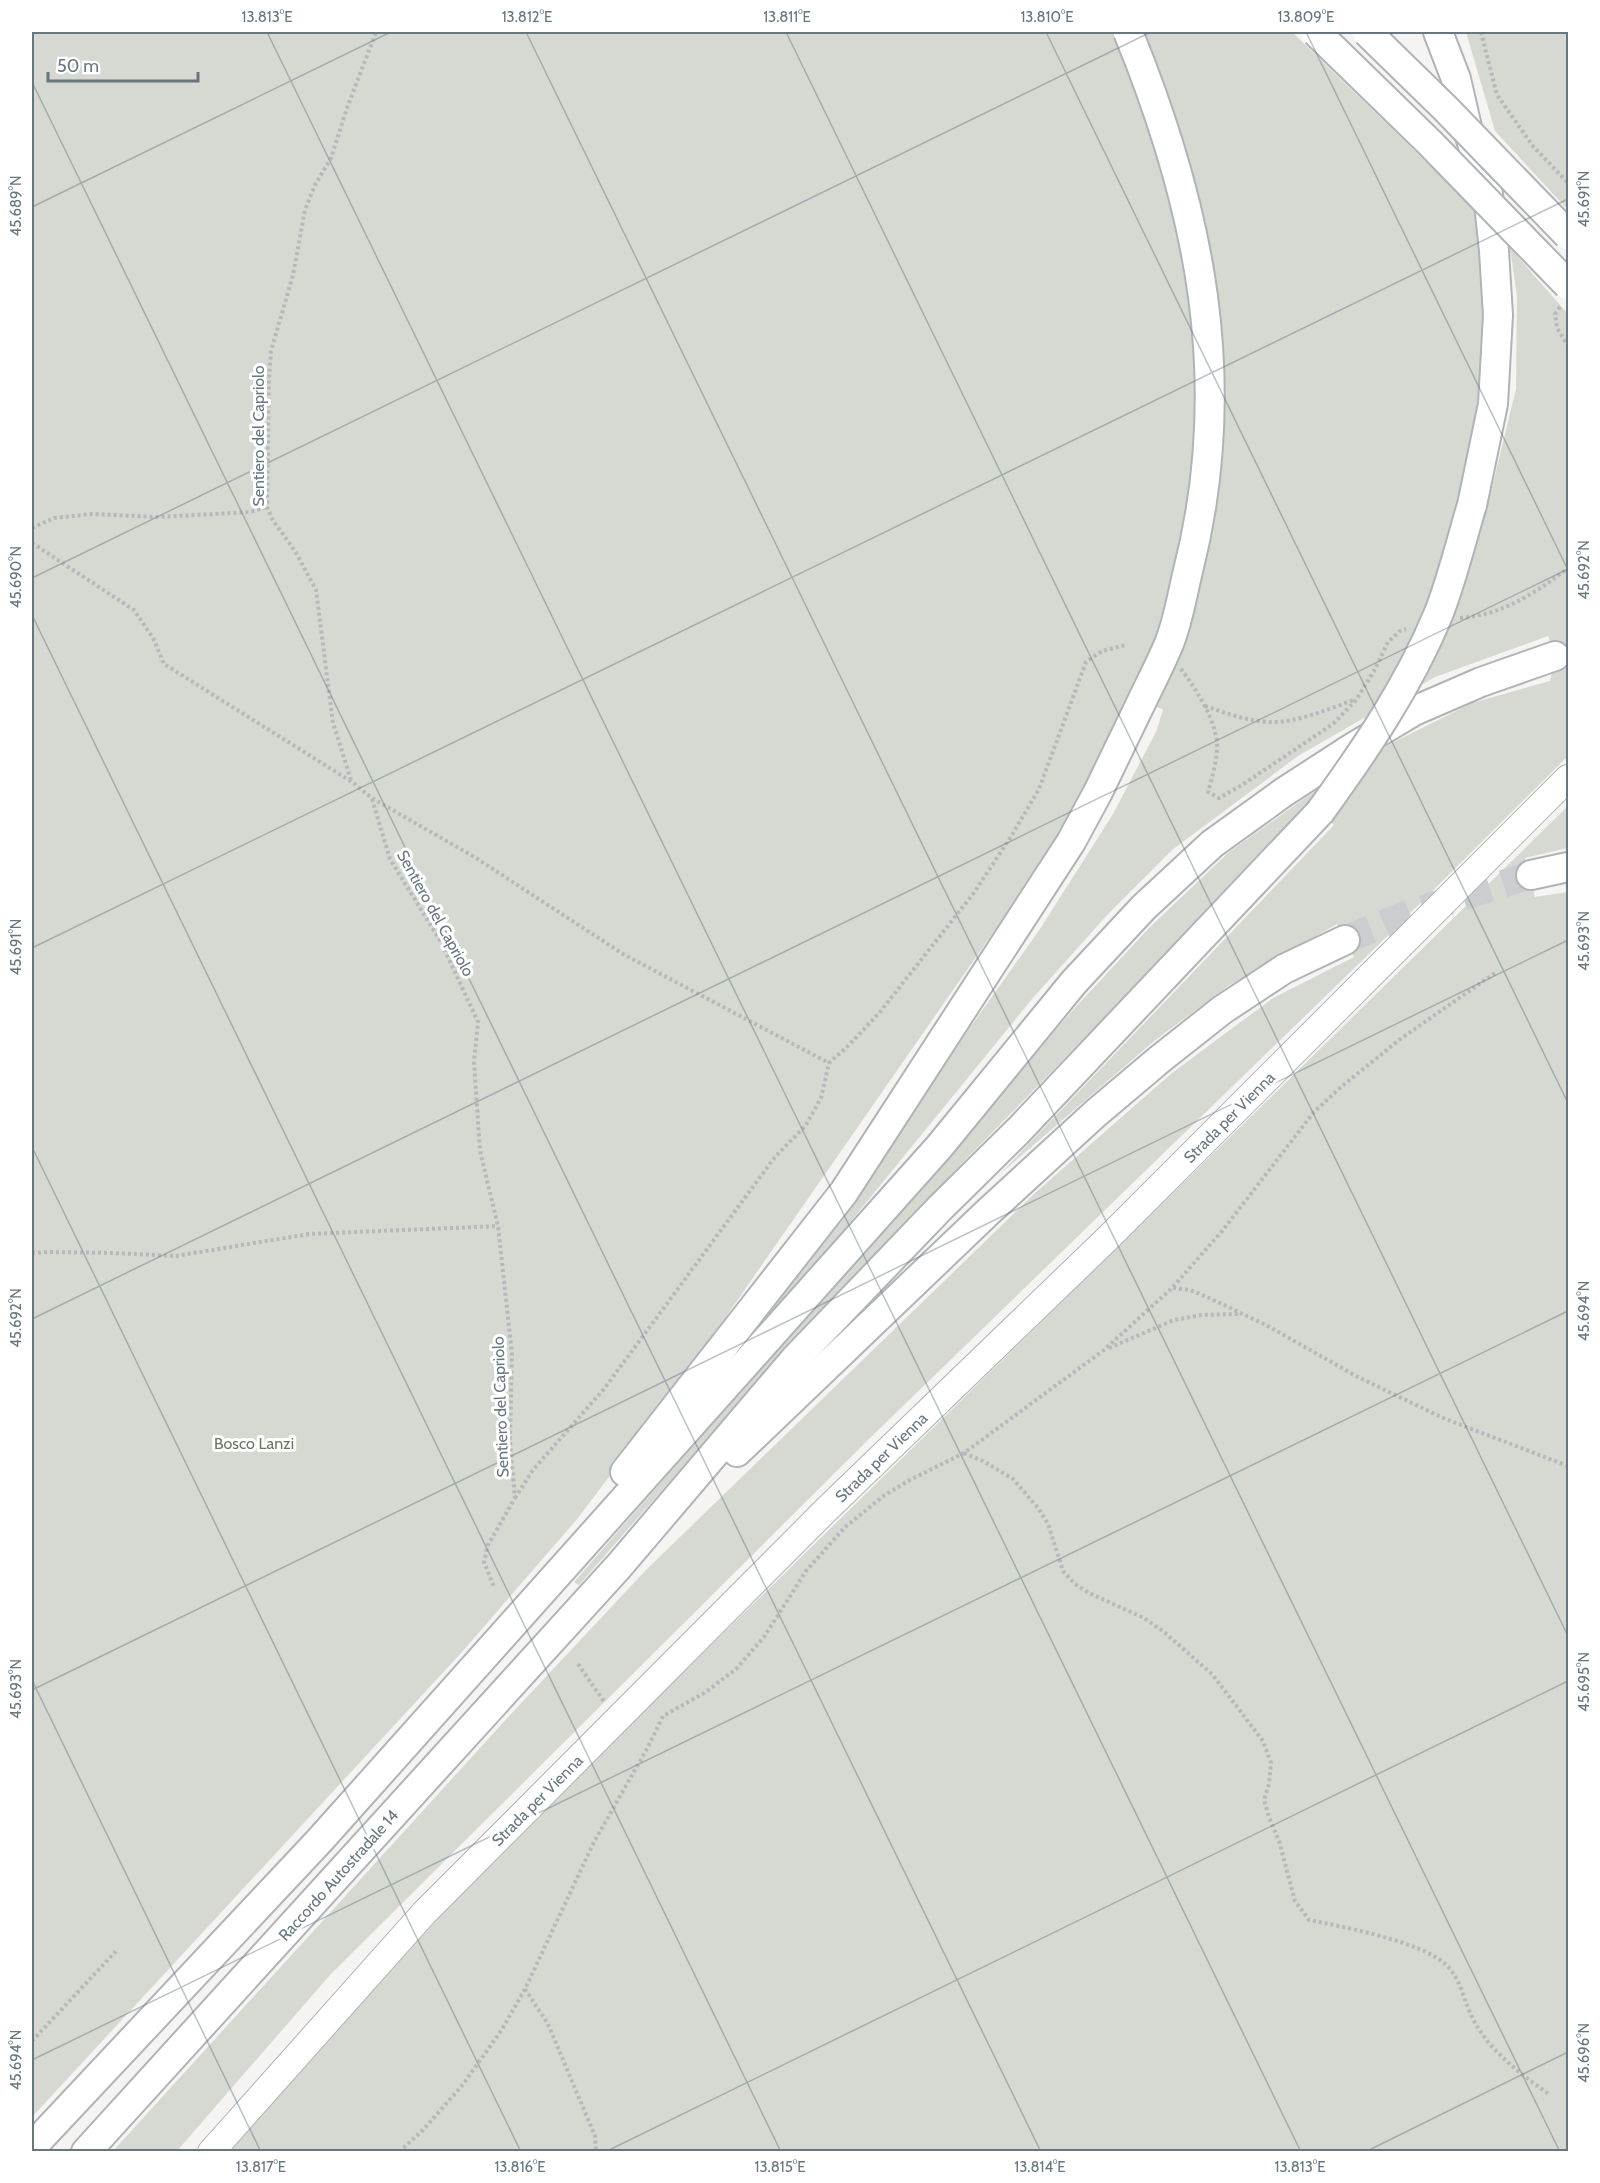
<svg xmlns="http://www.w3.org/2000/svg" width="1600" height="2183" viewBox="0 0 1600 2183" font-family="Cabin,sans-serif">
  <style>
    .green { fill: #d5d9d1 }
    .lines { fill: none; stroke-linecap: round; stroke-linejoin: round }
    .motorway-tunnel { stroke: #caced0; stroke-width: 28; stroke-dasharray: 28 14; stroke-linecap: butt }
    .primary-casing { stroke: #aeb3b6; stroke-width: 28 }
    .motorway-casing { stroke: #b0b4b6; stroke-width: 32 }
    .path { stroke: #b6b9bb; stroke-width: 4; stroke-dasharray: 3 3; stroke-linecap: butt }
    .primary { stroke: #fff; stroke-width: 26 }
    .motorway { stroke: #fff; stroke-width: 28 }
    .motorway-bridge-casing { stroke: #b0b4b6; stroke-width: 32; stroke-linecap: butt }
    .motorway-bridge { stroke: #fff; stroke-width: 28 }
    .ticks { fill: none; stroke: #677780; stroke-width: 1.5; stroke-opacity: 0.45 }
    .labels { text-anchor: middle; stroke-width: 6; stroke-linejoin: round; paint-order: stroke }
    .street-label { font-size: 16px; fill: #677780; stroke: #fff }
    .park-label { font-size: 16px; fill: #6a7765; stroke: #fff }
    .neatline { fill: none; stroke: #677780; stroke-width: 2 }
    .ticks-label { font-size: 15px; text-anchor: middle; fill: #677780 }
  </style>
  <rect width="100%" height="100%" fill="#f5f4f2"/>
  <g class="green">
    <path d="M 32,32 L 1292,32 L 1484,218 L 1482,389 L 1472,505 L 1487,508 L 1516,389 L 1517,296 L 1510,248 L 1568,314 L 1568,756 L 1371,952 L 870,1438 L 330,1975 L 177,2151 L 113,2151 L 511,1714 L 647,1569 L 1035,1193 L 1172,1073 L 1273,998 L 1354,957 L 1337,924 L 1228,986 L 1154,1041 L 999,1175 L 1334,825 L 1320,812 L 1263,856 L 966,1159 L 778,1358 L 579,1585 L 574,1582 L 1072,1011 L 1150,927 L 1228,853 L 1305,798 L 1394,742 L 1472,703 L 1550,681 L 1555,656 L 1548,636 L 1435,677 L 1298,756 L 1172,850 L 1108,914 L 1032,999 L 834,1242 L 740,1352 L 1040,929 L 1113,814 L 1157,730 L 1163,709 L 1127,698 L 1082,796 L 1008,911 L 684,1377 L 578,1518 L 462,1652 L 32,2117 Z"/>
    <path d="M 1466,32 L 1568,32 L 1568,210 L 1495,131 Z"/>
    <path d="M 1568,806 L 1568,848 L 1525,858 L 1535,897 L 1568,892 L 1568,2151 L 225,2152 L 351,2009 L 546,1807 Z"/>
  </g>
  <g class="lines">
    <path class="motorway-tunnel" d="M 1345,940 L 1410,913 L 1531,875"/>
    <defs>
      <path id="primary" d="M 211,2152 L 424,1913 L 827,1509 L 1110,1236 L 1568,778"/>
      <g id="motorway">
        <path d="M 1438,32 L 1456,79 L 1467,127 L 1488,194 L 1494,251 L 1498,315 L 1493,404 L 1472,505"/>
        <path d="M 1531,875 L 1568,867"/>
        <path d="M 737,1452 L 989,1211 L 1096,1113 L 1160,1059 L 1222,1010 L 1284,969 L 1345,940"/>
        <path d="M 625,1472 L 844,1192 L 1071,842 L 1098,792 L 1141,703"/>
        <path d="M 32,2147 L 320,1840 L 939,1147 L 1074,982 L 1144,907 L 1212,844 L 1284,792 L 1352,748 L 1414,711 L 1481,682 L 1555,656"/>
        <path d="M 86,2152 L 619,1566 L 795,1359 L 940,1208 L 1019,1130 L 1320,812"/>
      </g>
    </defs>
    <use href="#primary" class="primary-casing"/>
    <use href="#motorway" class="motorway-casing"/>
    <g class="path">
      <path d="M 1481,32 L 1497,95 L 1533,146 L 1568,183"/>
      <path d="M 1560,307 L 1555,314 L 1557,328 L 1568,346"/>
      <path d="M 32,528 L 54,518 L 92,514 L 159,517 L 250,512 L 267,507"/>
      <path d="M 32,543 L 134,610 L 153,638 L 164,664 L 352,782 L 372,798 L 476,858 L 623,954 L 829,1063"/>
      <path d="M 1460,618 C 1502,615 1536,593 1568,568"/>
      <path d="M 1181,669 C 1196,689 1219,724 1217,750 C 1216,764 1212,778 1208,792 L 1219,798 L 1242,785 L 1333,724 L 1356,700 L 1374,671 L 1388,642 L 1400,631 L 1406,629"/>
      <path d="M 1205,706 C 1226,713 1246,721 1269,722 C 1297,723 1328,709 1354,700"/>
      <path d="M 351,780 L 333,723 L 316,590 L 295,551 L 272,519 L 267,507 L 269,379 L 271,351 L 293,275 L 305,210 L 315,185 L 331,158 L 347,108 L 376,32"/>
      <path d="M 372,799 L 390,859 L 441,942 L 478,1022 L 474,1062 L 480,1151 L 498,1226 L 512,1354 L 510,1441 L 515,1498 L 488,1545 L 484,1562 L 494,1587"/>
      <path d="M 32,1253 L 49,1252 L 113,1253 L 176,1256 L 309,1234 L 498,1226"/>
      <path d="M 1173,1288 L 1190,1290 L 1207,1297 L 1266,1325 L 1356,1376 L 1443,1418 L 1568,1466"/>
      <path d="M 1109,1348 L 1174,1320 L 1202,1315 L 1239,1314"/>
      <path d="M 964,1453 L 983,1461 L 1013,1479 L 1038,1508 L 1048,1524 L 1063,1571 L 1075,1584 L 1089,1593 L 1144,1618 L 1164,1632 L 1212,1674 L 1263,1741 L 1271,1763 L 1269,1784 L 1264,1800 L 1269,1817 L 1279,1841 L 1295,1901 L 1309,1920 C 1344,1927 1418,1941 1444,1963 C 1461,1977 1463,2000 1473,2019 C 1490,2052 1521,2074 1550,2095"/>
      <path d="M 515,1498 L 533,1470 L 604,1389 L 775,1157 L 806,1125 L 821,1098 L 829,1063 L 849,1045 L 880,1012 L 973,894 L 1012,835 L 1039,789 L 1086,662 L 1102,651 L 1126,645"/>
      <path d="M 578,1664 L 605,1703"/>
      <path d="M 525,1989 L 548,2024 L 595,2136 L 596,2152"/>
      <path d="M 32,2041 L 117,1950"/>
      <path d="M 399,2152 L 422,2131 L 461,2087 L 501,2031 L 525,1989 L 594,1842 L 648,1747 L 663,1716 L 706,1692 L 736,1669 L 764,1637 L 806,1571 L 845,1527 L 885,1495 L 908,1481 L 964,1453 L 1104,1350 L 1172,1288 L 1223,1230 L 1314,1112 L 1341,1087 L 1399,1040 L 1495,973"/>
    </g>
    <use href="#primary" class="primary"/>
    <use href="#motorway" class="motorway"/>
    <defs>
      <g id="motorway-bridge">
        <path d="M 1128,32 C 1200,208 1236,382 1188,571 C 1182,595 1178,623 1168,646 C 1160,665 1150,684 1141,703"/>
        <path d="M 1316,32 L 1430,143 L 1568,285"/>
        <path d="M 1367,32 L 1445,108 L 1568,235"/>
        <path d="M 1320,812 C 1365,750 1408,687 1438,615 C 1452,580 1461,541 1472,505"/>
      </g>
    </defs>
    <use href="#motorway-bridge" class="motorway-bridge-casing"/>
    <use href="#motorway-bridge" class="motorway-bridge"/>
  </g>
  <path class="ticks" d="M 267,32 L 1301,2152M 526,32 L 1560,2152M 786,32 L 1568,1636M 1046,32 L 1568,1103M 1306,32 L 1568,570M 1566,32 L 1568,38M 32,82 L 1041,2152M 32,207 L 391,32M 32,578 L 1151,32M 32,615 L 781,2152M 32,948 L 1568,199M 32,1147 L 521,2152M 32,1319 L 1568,569M 32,1680 L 261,2152M 32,1690 L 1568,940M 32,2060 L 1568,1311M 605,2152 L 1568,1681M 1365,2152 L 1568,2052"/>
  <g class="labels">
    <g class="street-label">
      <text transform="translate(258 436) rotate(-90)" y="6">Sentiero del Capriolo</text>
      <text transform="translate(436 913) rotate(61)" y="6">Sentiero del Capriolo</text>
      <text transform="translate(1229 1117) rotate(-45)" y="6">Strada per Vienna</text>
      <text transform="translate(500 1407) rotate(-92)" y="6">Sentiero del Capriolo</text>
      <text transform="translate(881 1457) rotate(-44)" y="6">Strada per Vienna</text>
      <text transform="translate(537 1800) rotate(-45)" y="6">Strada per Vienna</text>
      <text transform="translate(338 1875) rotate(-48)" y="6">Raccordo Autostradale 14</text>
    </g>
    <g class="park-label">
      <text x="254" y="1449">Bosco Lanzi</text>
    </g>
  </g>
  <rect width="1600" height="2183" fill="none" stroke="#ffffff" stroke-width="66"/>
  <path d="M48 72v9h150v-9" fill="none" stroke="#677780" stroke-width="3"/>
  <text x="57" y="72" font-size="18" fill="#677780" stroke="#ffffff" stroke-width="4.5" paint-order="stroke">50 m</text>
  <rect x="33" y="33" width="1534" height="2117" class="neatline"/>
  <g class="ticks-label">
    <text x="267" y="22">13.813°E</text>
    <text x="527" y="22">13.812°E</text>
    <text x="787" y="22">13.811°E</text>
    <text x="1047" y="22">13.810°E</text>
    <text x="1306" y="22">13.809°E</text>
    <text transform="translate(1584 199) rotate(-90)" y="5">45.691°N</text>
    <text transform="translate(16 206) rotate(-90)" y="5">45.689°N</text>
    <text transform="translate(1584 570) rotate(-90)" y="5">45.692°N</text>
    <text transform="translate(16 577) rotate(-90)" y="5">45.690°N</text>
    <text transform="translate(1584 941) rotate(-90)" y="5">45.693°N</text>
    <text transform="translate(16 947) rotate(-90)" y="5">45.691°N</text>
    <text transform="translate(1584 1311) rotate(-90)" y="5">45.694°N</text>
    <text transform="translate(16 1318) rotate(-90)" y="5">45.692°N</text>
    <text transform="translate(1584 1682) rotate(-90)" y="5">45.695°N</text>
    <text transform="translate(16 1689) rotate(-90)" y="5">45.693°N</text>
    <text transform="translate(1584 2053) rotate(-90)" y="5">45.696°N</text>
    <text transform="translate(16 2060) rotate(-90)" y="5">45.694°N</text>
    <text x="261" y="2172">13.817°E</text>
    <text x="520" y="2172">13.816°E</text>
    <text x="780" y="2172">13.815°E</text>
    <text x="1040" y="2172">13.814°E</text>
    <text x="1300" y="2172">13.813°E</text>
  </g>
</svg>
